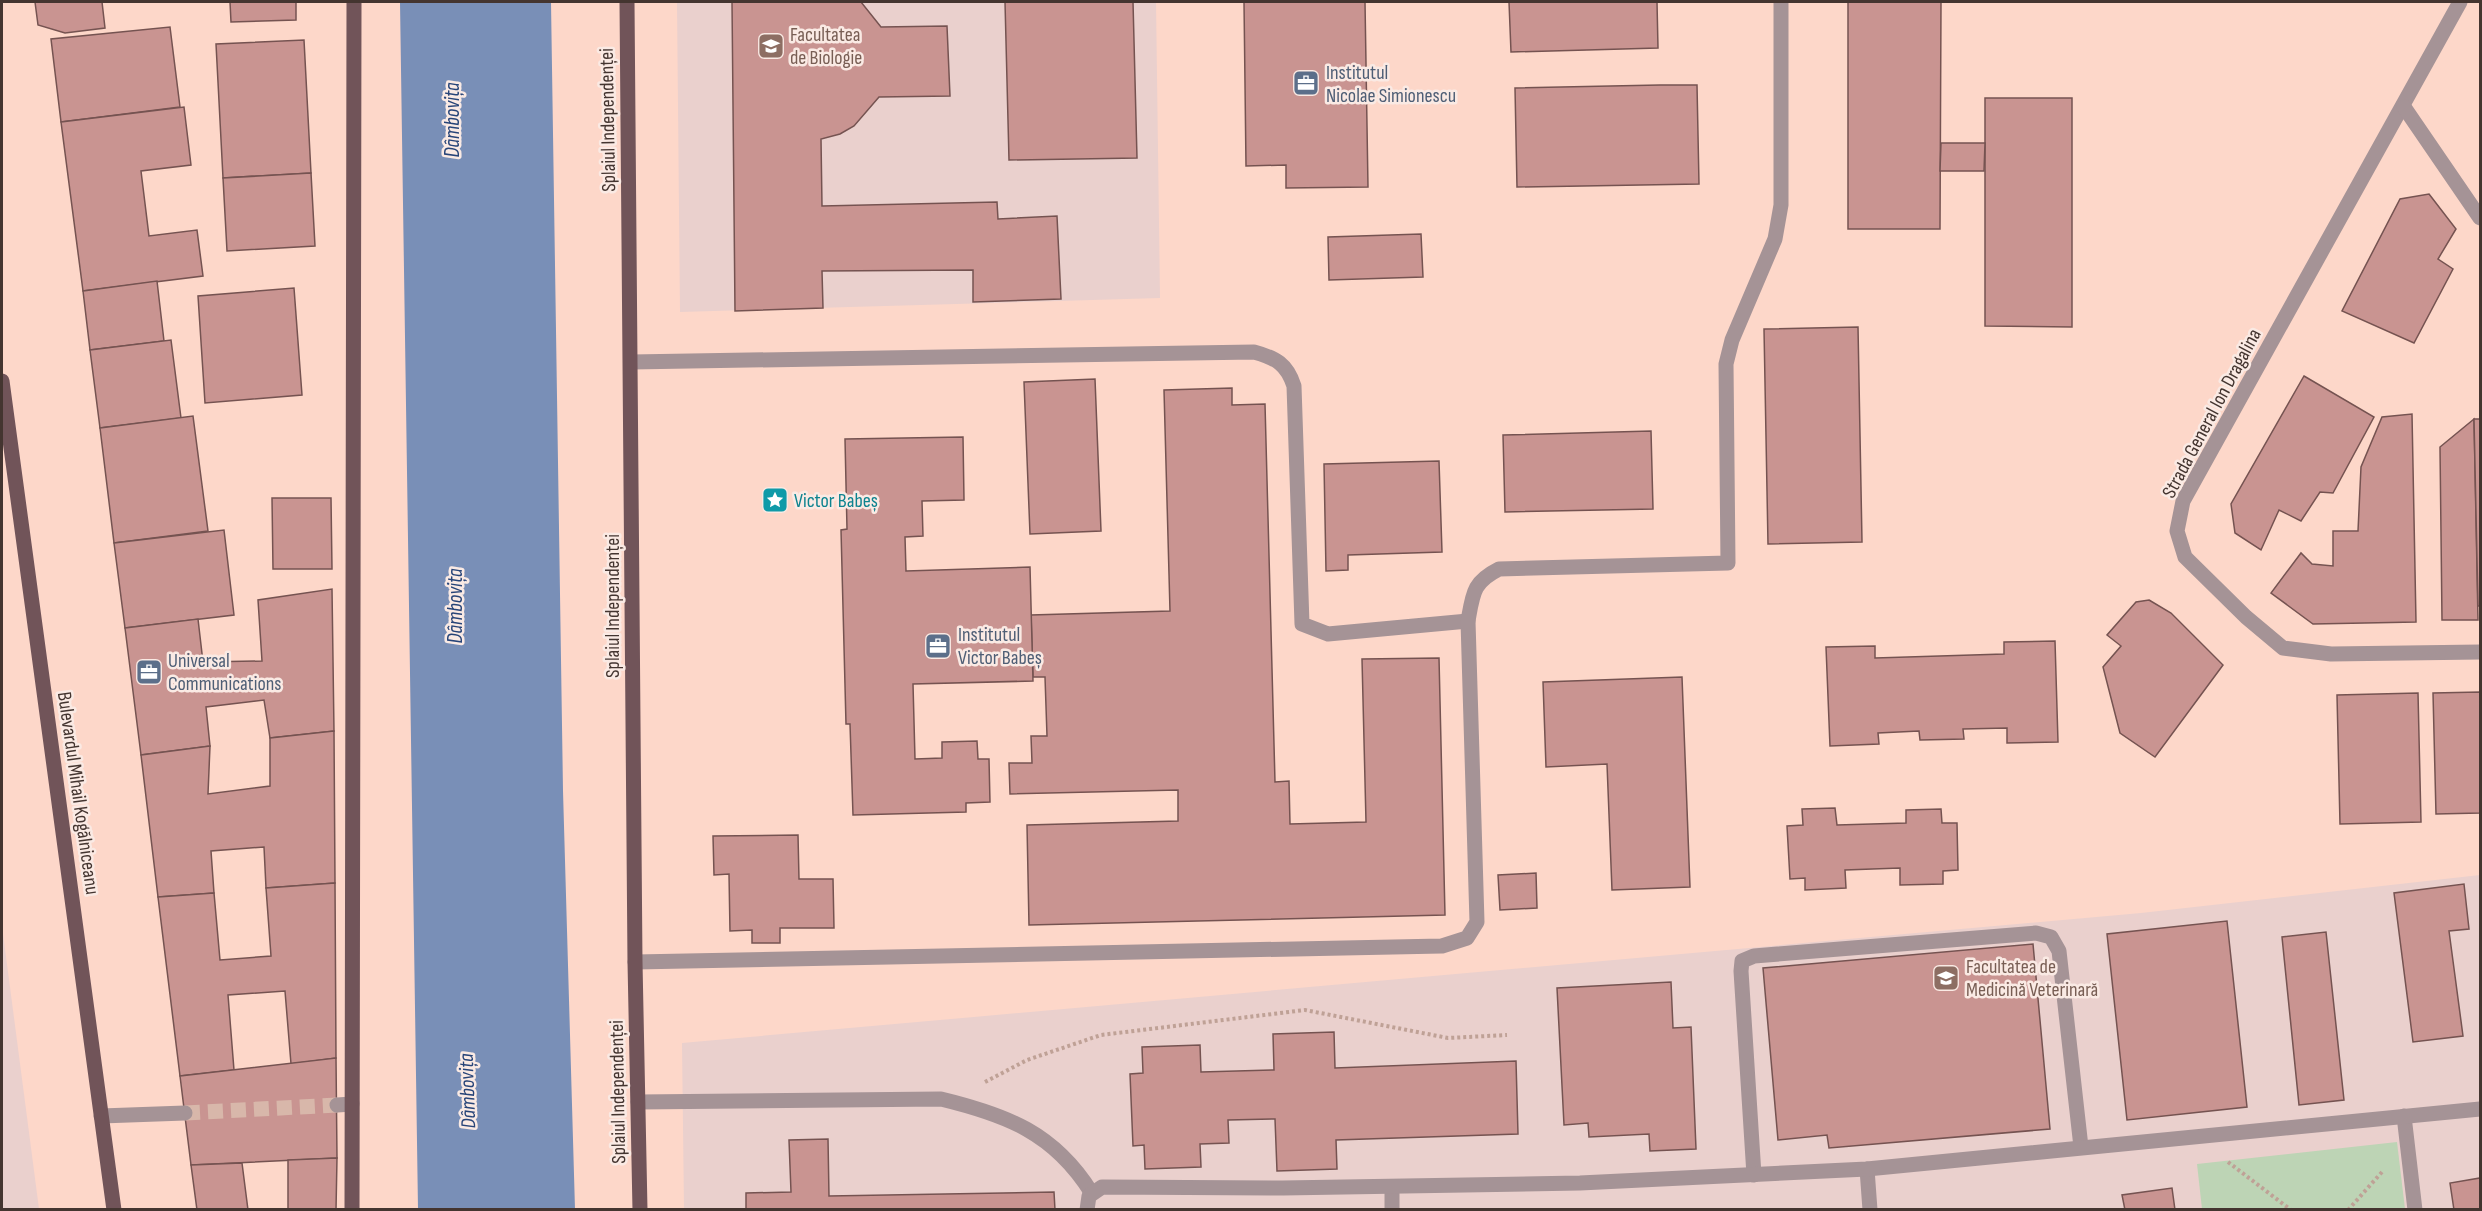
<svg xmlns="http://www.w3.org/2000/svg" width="2482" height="1211" viewBox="0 0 2482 1211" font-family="'Sofia Sans Condensed',sans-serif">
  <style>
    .education { fill: #ead0cd }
    .green { fill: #bdd4b5 }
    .water { fill: #798fb7 }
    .building { fill: #c99491; stroke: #755351; stroke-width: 1.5 }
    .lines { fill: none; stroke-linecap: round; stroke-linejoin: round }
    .street-tunnel { stroke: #d8b7aa; stroke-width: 15; stroke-dasharray: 15 8; stroke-linecap: butt }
    .path { stroke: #bfa196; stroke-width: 4; stroke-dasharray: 3 3; stroke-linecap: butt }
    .lane { stroke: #a59396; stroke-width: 15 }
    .street { stroke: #a59396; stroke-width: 15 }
    .primary { stroke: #715459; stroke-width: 15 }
    .labels { text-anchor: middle; stroke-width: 5; stroke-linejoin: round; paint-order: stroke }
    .education-label { font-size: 20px; fill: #785e54; stroke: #faeae4; text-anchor: start }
    .service-label { font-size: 20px; fill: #4e5e75; stroke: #faeae4; text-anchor: start }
    .street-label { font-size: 20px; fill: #443530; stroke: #faeae4 }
    .culture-label { font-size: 20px; fill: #0d838f; stroke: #faeae4; text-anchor: start }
    .water-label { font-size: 21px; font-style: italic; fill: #274478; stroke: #faeae4 }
  </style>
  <rect width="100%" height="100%" fill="#fdd7c9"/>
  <g class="education">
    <path d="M 677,2 L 1156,2 L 1160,298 L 680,312 Z"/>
    <path d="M 2480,875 L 2480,1209 L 684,1209 L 682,1043 L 2141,913 Z"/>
    <path d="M 2,926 L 39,1209 L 2,1209 Z"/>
  </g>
  <path class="green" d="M 2397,1142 L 2405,1209 L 2202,1209 L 2197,1164 Z"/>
  <path class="water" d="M 400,2 L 551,2 L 563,791 L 575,1209 L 418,1209 Z"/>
  <g class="building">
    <path d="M 35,2 L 102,2 L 105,28 L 65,33 L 38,25 Z"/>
    <path d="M 230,2 L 296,2 L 296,20 L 231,22 Z"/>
    <path d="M 732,2 L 861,2 L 881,27 L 947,26 L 950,96 L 879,97 L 854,126 L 840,134 L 821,139 L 822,206 L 997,202 L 998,219 L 1057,216 L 1061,299 L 973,302 L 973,270 L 822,271 L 823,308 L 735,311 Z"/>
    <path d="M 1005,2 L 1133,2 L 1137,158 L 1009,160 Z"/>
    <path d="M 1244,2 L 1365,2 L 1368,187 L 1286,188 L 1286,165 L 1246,166 Z"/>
    <path d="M 1509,2 L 1657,2 L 1658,48 L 1511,52 Z"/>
    <path d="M 1848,2 L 1941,2 L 1940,229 L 1848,229 Z"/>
    <path d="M 170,27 L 180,107 L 61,122 L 51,39 Z"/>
    <path d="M 304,40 L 311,173 L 223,178 L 216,44 Z"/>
    <path d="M 1660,85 L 1697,85 L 1699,184 L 1517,187 L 1515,88 Z"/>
    <path d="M 1985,98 L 2072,98 L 2072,327 L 1985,326 Z"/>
    <path d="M 184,107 L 191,165 L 141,171 L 149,236 L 197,230 L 203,276 L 83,291 L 61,122 Z"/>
    <path d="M 1941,143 L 1985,143 L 1984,171 L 1940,171 Z"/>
    <path d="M 311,173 L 315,246 L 227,251 L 223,178 Z"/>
    <path d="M 2429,194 L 2456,229 L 2438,259 L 2453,269 L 2414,343 L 2342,311 L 2400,199 Z"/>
    <path d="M 1421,234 L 1423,277 L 1329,280 L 1328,237 Z"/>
    <path d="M 157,281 L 164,341 L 90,350 L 83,291 Z"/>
    <path d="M 294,288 L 302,395 L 205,403 L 198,296 Z"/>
    <path d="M 1858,327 L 1862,542 L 1768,544 L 1764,329 Z"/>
    <path d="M 171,340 L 181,418 L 100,428 L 90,350 Z"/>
    <path d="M 2304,376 L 2374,417 L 2333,493 L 2320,492 L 2301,521 L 2279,510 L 2261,550 L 2235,533 L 2231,504 Z"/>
    <path d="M 1095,379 L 1101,531 L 1030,534 L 1024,382 Z"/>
    <path d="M 1232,388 L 1232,405 L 1265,404 L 1275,782 L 1289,781 L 1290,824 L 1366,822 L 1362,659 L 1439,658 L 1445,915 L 1029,925 L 1027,825 L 1178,821 L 1178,790 L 1010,794 L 1009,763 L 1032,763 L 1031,736 L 1047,736 L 1045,677 L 1033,677 L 1031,615 L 1170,611 L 1164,390 Z"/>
    <path d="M 2412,414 L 2416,622 L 2313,624 L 2271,593 L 2301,553 L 2312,564 L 2333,566 L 2333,531 L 2358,531 L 2361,467 L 2382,417 Z"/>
    <path d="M 193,416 L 208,531 L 114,543 L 100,428 Z"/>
    <path d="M 2474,419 L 2478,620 L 2442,620 L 2440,447 Z"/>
    <path d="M 2474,419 L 2480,419 L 2480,606 L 2478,606 Z"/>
    <path d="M 1651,431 L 1653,509 L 1505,512 L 1503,435 Z"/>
    <path d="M 963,437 L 964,500 L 922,501 L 923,536 L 905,537 L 906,571 L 1030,567 L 1033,681 L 913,684 L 915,759 L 942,758 L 942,742 L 977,741 L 978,759 L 989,759 L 990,802 L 966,803 L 966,812 L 853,815 L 850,724 L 846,724 L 841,530 L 847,529 L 845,439 Z"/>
    <path d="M 1439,461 L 1442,552 L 1348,555 L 1348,570 L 1326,571 L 1324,464 Z"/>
    <path d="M 272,498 L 331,498 L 332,569 L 273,569 Z"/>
    <path d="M 224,530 L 234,615 L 125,628 L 114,543 Z"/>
    <path d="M 332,589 L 334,731 L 270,738 L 264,700 L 206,707 L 210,746 L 141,755 L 125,628 L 198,619 L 203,662 L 262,661 L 258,600 Z"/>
    <path d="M 2149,600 L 2171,613 L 2223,665 L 2155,757 L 2120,733 L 2103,667 L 2121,646 L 2107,635 L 2136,602 Z"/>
    <path d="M 2055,641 L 2058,742 L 2007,743 L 2007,728 L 1963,729 L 1964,739 L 1920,740 L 1919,731 L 1878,733 L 1879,744 L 1830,746 L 1826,647 L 1875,646 L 1875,658 L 2004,654 L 2004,642 Z"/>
    <path d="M 1682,677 L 1690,887 L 1612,890 L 1607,764 L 1546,767 L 1543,682 Z"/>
    <path d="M 2480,692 L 2480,813 L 2436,814 L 2433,693 Z"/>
    <path d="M 2418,693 L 2421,822 L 2340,824 L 2337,695 Z"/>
    <path d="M 334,731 L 335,883 L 266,888 L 264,847 L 211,851 L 214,893 L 158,897 L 141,755 L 210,746 L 208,794 L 270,786 L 270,738 Z"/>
    <path d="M 1835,808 L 1837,825 L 1906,823 L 1906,810 L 1941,809 L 1942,823 L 1957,823 L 1958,870 L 1943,871 L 1943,884 L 1900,885 L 1900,868 L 1845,870 L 1846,888 L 1805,890 L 1805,878 L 1790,879 L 1787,826 L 1803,825 L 1802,809 Z"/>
    <path d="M 798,835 L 799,879 L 833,879 L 834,928 L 780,928 L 780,943 L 752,943 L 752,930 L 730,931 L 729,874 L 714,875 L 713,836 Z"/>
    <path d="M 1536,873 L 1537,908 L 1500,910 L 1498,875 Z"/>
    <path d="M 335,883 L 336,1058 L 291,1064 L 285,991 L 228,995 L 234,1070 L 180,1076 L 158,897 L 214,893 L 220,960 L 271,956 L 266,888 Z"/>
    <path d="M 2464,884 L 2469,929 L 2449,931 L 2463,1036 L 2413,1042 L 2394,893 Z"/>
    <path d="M 2227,921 L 2247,1107 L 2127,1120 L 2107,934 Z"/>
    <path d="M 2326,932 L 2344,1100 L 2299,1105 L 2282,937 Z"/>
    <path d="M 2033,944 L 2050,1129 L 1829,1148 L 1827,1135 L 1778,1140 L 1763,968 Z"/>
    <path d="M 1671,982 L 1673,1028 L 1691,1027 L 1696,1149 L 1650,1151 L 1649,1134 L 1589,1137 L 1588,1123 L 1564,1125 L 1557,988 Z"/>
    <path d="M 1334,1032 L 1335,1068 L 1516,1061 L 1518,1134 L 1336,1140 L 1337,1169 L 1277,1171 L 1275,1119 L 1228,1120 L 1229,1143 L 1200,1144 L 1201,1167 L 1145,1169 L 1144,1145 L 1133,1146 L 1130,1074 L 1143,1073 L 1142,1047 L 1200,1045 L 1201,1072 L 1274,1070 L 1273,1034 Z"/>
    <path d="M 336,1058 L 337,1158 L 191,1165 L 180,1076 Z"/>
    <path d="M 828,1139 L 829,1196 L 1054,1192 L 1055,1210 L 746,1210 L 746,1193 L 791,1192 L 789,1140 Z"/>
    <path d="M 337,1158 L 336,1210 L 288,1210 L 288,1160 Z"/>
    <path d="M 242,1163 L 248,1210 L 197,1210 L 191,1165 Z"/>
    <path d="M 2480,1178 L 2480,1210 L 2454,1210 L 2450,1183 Z"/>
    <path d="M 2172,1188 L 2175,1210 L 2125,1210 L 2122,1195 Z"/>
  </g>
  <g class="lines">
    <path class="street-tunnel" d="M 185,1113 L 337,1105"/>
    <g class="path">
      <path d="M 985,1082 L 1027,1060 L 1101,1035 L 1305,1010 L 1448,1038 L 1507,1035"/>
      <path d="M 2228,1162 L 2291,1210"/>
      <path d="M 2348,1210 L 2382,1172"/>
    </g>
    <g class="lane">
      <path d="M 631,362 L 1254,352 C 1276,358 1287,364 1294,386 L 1302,624 L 1328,634 L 1468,621"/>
      <path d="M 635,962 L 1442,946 L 1467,938 L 1477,922 L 1468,621 C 1473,593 1473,582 1499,569 L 1728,563 L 1726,364 L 1732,340 L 1775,239 L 1781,205 L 1781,2"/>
      <path d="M 638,1102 L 941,1099 C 1007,1115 1054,1133 1091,1192"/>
      <path d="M 2404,1116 L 2415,1210"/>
      <path d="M 1867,1169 L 1870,1210"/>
      <path d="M 1754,1175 L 1741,971 L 1742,961 L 1754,956 L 2036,933 L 2051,937 L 2059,951 L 2081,1147"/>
      <path d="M 1392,1187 L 1392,1210"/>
      <path d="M 1087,1210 L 1089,1196 L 1102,1187 L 1283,1188 L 1580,1183 L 1867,1169 L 2480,1109"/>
    </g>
    <g class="street">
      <path d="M 2460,2 L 2183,501 L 2177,531 L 2185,557 L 2246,617 L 2283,648 L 2331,654 L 2480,652"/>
      <path d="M 2404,107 L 2480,218"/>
      <path d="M 337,1105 L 352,1104"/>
      <path d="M 101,1116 L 185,1113"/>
    </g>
    <g class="primary">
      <path d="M 627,2 L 635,962 L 640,1210"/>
      <path d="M 2,381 L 114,1210"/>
      <path d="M 352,1210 L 354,2"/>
    </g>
  </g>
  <defs>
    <symbol id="university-square" viewBox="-11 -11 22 22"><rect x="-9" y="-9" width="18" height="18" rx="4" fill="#8d6e63" stroke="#faeae4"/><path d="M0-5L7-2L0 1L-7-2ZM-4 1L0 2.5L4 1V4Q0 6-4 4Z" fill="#fff"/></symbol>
    <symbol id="office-square" viewBox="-11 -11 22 22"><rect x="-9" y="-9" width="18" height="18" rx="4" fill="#5c6f8a" stroke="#faeae4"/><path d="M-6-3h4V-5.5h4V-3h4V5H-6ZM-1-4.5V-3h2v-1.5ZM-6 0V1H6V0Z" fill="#fff"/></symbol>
    <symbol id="sight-square" viewBox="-11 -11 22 22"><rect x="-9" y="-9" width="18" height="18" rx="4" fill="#0f9aa8" stroke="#faeae4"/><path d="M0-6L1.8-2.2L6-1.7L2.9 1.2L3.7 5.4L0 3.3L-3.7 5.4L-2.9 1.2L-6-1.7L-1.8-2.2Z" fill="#fff"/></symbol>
  </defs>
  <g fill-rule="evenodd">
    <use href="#university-square" x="756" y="31" width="30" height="30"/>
    <use href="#office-square" x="1291" y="68" width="30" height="30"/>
    <use href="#sight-square" x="760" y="485" width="30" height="30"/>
    <use href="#office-square" x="923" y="631" width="30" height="30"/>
    <use href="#office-square" x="134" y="657" width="30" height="30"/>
    <use href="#university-square" x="1931" y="963" width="30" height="30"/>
  </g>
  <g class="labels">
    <g class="education-label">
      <text x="790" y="41">Facultatea<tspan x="790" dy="23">de Biologie</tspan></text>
      <text x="1966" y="973">Facultatea de<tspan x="1966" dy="23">Medicină Veterinară</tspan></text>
    </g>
    <g class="service-label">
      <text x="1326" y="79">Institutul<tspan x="1326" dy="23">Nicolae Simionescu</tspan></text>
      <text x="958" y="641">Institutul<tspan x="958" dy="23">Victor Babeș</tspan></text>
      <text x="168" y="667">Universal<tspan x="168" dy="23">Communications</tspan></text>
    </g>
    <g class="street-label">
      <text transform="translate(607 120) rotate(-91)" y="7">Splaiul Independenței</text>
      <text transform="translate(2211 413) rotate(-62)" y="7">Strada General Ion Dragalina</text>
      <text transform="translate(612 606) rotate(-90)" y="7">Splaiul Independenței</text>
      <text transform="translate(79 793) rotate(82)" y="7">Bulevardul Mihail Kogălniceanu</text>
      <text transform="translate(617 1092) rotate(-91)" y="7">Splaiul Independenței</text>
    </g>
    <g class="culture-label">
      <text x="794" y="507">Victor Babeș</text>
    </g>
    <g class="water-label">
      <text transform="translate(452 120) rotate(-90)" y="7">Dâmbovița</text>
      <text transform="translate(455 606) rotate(-90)" y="7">Dâmbovița</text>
      <text transform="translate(467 1091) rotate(-92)" y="7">Dâmbovița</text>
    </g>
  </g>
  <rect width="2482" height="1211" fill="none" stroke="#443530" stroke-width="6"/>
</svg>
